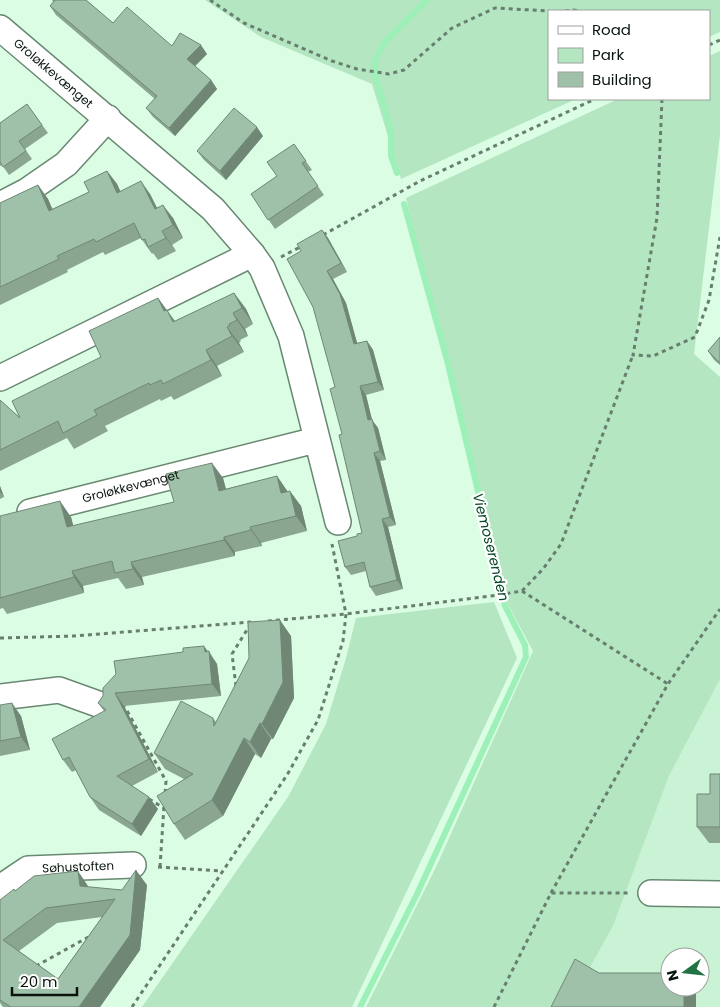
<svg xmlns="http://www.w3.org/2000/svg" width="720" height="1007" viewBox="0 0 720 1007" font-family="Poppins,sans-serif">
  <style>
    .built { fill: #caf2d5; fill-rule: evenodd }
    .green { fill: #b3e6c1 }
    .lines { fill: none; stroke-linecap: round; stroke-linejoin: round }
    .stream { stroke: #9df0b7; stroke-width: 6 }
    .minor-casing { stroke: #698872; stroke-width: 28 }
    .path { stroke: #687e6f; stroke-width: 3; stroke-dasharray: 4 4; stroke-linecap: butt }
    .minor { stroke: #fff; stroke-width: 25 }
    .wall { fill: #8aa691; fill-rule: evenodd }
    .shaded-wall { fill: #708776 }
    .building { fill: #a0c1a9; stroke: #708776; fill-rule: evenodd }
    .labels { text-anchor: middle; stroke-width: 4.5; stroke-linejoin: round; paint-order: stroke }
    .street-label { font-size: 12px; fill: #08140c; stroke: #fff }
    .water-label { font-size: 14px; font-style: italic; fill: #054724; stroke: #fff }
  </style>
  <rect width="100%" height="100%" fill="#dbfde4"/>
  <path class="built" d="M 720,679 L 720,1007 L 568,1007 L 613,926 L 669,776 ZM 670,957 L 700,957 L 700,987 L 670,987 Z"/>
  <g class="green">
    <path d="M 205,0 L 720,0 L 720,32 L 709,37 L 709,11 L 549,11 L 549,99 L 576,99 L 401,179 L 372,84 L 261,37 Z"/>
    <path d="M 720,51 L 720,135 L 694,354 L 720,377 L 720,679 L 669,776 L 613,926 L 568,1007 L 366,1007 L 436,867 L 533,651 L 498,586 L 406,198 L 618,99 L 709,99 L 709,56 Z"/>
    <path d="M 494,602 L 517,658 L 352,1007 L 142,1007 L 288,797 L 326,724 L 346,658 L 356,618 Z"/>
  </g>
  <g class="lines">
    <g class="stream">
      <path d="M 397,173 L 391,156 L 391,131 L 375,75 L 375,61 L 384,43 L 427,0"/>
      <path d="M 360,1007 L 417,894 L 526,657 L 525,645 L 505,606 L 448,364 L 404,204"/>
    </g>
    <defs>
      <g id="minor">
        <path id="s1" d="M 0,28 L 213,209 L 252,254"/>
        <path d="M 0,205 L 27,191 L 66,164 L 108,118"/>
        <path d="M 0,378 L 252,254 L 262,268 L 291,336 L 338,522"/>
        <path id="s2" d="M 30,512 L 316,440"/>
        <path d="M 0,697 L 59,690 L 98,704"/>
        <path id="s3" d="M 0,888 L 28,869 L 133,865"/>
        <path d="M 651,893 L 720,894"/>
      </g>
    </defs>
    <use href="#minor" class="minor-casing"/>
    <g class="path">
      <path d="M 210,0 L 244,23 L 332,61 L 357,69 L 389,74 L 404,70 L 452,28 L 495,8 L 549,11"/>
      <path d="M 565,11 L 573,10 L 581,11"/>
      <path d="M 709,45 L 720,40"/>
      <path d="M 662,99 L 657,218 L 633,355 L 653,356 L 695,337 L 709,300 L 720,237"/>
      <path d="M 323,235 L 420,181 L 595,99"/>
      <path d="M 281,257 L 302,246"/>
      <path d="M 522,591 L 668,684"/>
      <path d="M 268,621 L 346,614 L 491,596 L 522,591 L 543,569 L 561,544 L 633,355"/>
      <path d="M 0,638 L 74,636 L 251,622"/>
      <path d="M 236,686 L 232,654 L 250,625"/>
      <path d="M 122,705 L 126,709 L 166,781 L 165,795"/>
      <path d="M 149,799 L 164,808 L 167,807"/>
      <path d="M 158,867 L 222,871"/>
      <path d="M 160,867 L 164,806"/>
      <path d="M 551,893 L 668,684 L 720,609"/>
      <path d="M 36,966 L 92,935"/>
      <path d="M 132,1007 L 287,775 L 318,720 L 343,641 L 346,614 L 332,544"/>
      <path d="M 494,1007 L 551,893 L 630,893"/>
    </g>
    <use href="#minor" class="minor"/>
  </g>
  <g class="wall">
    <path d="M 52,0 L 86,0 L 113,23 L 172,46 L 207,54 L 195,66 L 211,80 L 217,89 L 175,136 L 153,117 L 146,108 L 155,99 L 56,15 L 50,6 L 53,2 Z"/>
    <path d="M 27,104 L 48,133 L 25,149 L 32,159 L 9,175 L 2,165 L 0,166 L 0,123 Z"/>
    <path d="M 263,136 L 226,180 L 204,160 L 197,151 Z"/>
    <path d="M 294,144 L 312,170 L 308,172 L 324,195 L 275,229 L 251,194 L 277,176 Z"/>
    <path d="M 107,171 L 117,184 L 120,191 L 150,194 L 157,208 L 173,218 L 183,238 L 172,245 L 176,251 L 158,260 L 153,253 L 152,254 L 141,238 L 105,255 L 103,252 L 67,270 L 68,272 L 0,305 L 0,203 L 38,185 L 48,199 L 52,209 L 89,192 Z"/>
    <path d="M 322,230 L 328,238 L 347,272 L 333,279 L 346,303 L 357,344 L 367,341 L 373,350 L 384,390 L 366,395 L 372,420 L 378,428 L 386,460 L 380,461 L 396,525 L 388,527 L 403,589 L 376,596 L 370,587 L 366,571 L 351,575 L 345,567 L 357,536 L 362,533 L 342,434 L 335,387 Z"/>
    <path d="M 234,293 L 246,309 L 253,324 L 245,329 L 248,336 L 240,340 L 241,341 L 239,343 L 244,352 L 217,366 L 222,376 L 174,400 L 171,396 L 161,401 L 160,399 L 105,426 L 108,431 L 74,449 L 67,438 L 0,471 L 0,400 L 20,418 L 101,357 L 158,298 L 175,321 Z"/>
    <path d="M 720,337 L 720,365 L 714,360 L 708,351 Z"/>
    <path d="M 277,476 L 287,491 L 301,506 L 307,531 L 261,543 L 262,546 L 235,552 L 235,556 L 142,577 L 144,585 L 126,589 L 118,578 L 83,586 L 84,593 L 7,614 L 3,608 L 0,609 L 0,516 L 71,517 L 73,526 L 174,502 L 223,478 L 226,489 Z"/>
    <path d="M 0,486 L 4,497 L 0,499 Z"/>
    <path d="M 291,636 L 294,698 L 273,739 L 271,739 L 261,758 L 255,754 L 223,816 L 185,840 L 174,824 L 184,779 L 165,769 L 154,753 L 213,718 L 216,722 Z"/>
    <path d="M 209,651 L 217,664 L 221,696 L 124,706 L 158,772 L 132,786 L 158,809 L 141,836 L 99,810 L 90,797 L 76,770 L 72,772 L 63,760 L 104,711 L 98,703 L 103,696 Z"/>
    <path d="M 0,705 L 21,716 L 30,750 L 0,756 Z"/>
    <path d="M 720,774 L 720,843 L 709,843 L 697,827 L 710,794 Z"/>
    <path d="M 147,885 L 140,950 L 100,1007 L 3,1007 L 0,1003 L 0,900 L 15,891 L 88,887 L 122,890 ZM 102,917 L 58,979 L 19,951 L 57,923 Z"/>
  </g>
  <g class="shaded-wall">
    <path d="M 201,45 L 207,54 L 193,68 L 187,59 Z"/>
    <path d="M 211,80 L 217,89 L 175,136 L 169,128 Z"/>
    <path d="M 257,127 L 263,136 L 226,180 L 220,171 Z"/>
    <path d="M 107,171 L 117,184 L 127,206 L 117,193 Z"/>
    <path d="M 141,181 L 150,194 L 164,222 L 155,209 Z"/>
    <path d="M 38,185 L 48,199 L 59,224 L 49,211 Z"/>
    <path d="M 163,205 L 173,218 L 183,238 L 173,225 Z"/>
    <path d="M 322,230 L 328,238 L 347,272 L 341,263 Z"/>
    <path d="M 162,231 L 172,245 L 176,251 L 166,238 Z"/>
    <path d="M 327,271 L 333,279 L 346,303 L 360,353 L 354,344 Z"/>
    <path d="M 234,293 L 246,309 L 253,324 L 242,308 Z"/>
    <path d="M 158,298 L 178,326 L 184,338 L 164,311 Z"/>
    <path d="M 233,313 L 245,329 L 248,336 L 237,320 Z"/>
    <path d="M 227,327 L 239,343 L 244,352 L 232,336 Z"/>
    <path d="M 367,341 L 373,350 L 384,390 L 378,382 Z"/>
    <path d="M 206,350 L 217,366 L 222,376 L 211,360 Z"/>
    <path d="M 360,386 L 366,395 L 372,420 L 378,428 L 386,460 L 380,451 L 368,420 Z"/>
    <path d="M 374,453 L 380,461 L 396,525 L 390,517 Z"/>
    <path d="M 212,463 L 223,478 L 230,506 L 219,491 Z"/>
    <path d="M 277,476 L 288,492 L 281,493 Z"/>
    <path d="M 0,486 L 4,497 L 0,492 Z"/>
    <path d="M 290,491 L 301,506 L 307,531 L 296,516 Z"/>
    <path d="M 60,501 L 71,517 L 78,543 L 67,527 Z"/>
    <path d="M 382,519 L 388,527 L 403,589 L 397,580 Z"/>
    <path d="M 250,527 L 261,543 L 262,546 L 251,530 Z"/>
    <path d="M 224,537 L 235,552 L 235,556 L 224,540 Z"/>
    <path d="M 131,562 L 142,577 L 144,585 L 133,569 Z"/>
    <path d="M 72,571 L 83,586 L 84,593 L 74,577 Z"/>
    <path d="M 280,620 L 291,636 L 294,698 L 273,739 L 262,724 Z"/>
    <path d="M 204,646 L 217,664 L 221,696 L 212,684 Z"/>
    <path d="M 115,693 L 124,706 L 158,772 L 149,759 Z"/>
    <path d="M 12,703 L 21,716 L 30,750 L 21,737 Z"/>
    <path d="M 260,723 L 271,739 L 261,758 L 250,742 Z"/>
    <path d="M 244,738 L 255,754 L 223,816 L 212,800 Z"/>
    <path d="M 149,797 L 158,809 L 141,836 L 132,824 Z"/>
    <path d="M 136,870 L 147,885 L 140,950 L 100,1007 L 79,1007 Z"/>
    <path d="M 78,871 L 88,886 L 90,901 L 80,886 Z"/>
    <path d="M 684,987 L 694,987 L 696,989 L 696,1007 L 684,1007 Z"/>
  </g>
  <g class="building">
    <path d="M 55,0 L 86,0 L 113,23 L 127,7 L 172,46 L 180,33 L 201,45 L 187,59 L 211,80 L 169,128 L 146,108 L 157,96 L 50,6 Z"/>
    <path d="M 27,104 L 42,125 L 19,141 L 26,151 L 3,167 L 0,162 L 0,123 Z"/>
    <path d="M 234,108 L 257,127 L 220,171 L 197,151 Z"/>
    <path d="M 294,144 L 306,161 L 302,163 L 318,186 L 268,220 L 251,194 L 277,176 L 267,162 Z"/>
    <path d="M 107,171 L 117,193 L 141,181 L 155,209 L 163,205 L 173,225 L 162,231 L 166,238 L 148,247 L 145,239 L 142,240 L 134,223 L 96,242 L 94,239 L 57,256 L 59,259 L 0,287 L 0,203 L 38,185 L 49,211 L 89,192 L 84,182 Z"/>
    <path d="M 322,230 L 341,263 L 327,271 L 340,294 L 354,344 L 367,341 L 378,382 L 360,386 L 368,420 L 372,419 L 380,451 L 374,453 L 390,517 L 382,519 L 397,580 L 370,587 L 364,562 L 345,567 L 338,541 L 357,536 L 357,534 L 362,533 L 339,435 L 342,434 L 330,389 L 335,387 L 313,307 L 287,259 L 301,251 L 297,244 Z"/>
    <path d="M 234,293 L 242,308 L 233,313 L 237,320 L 229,324 L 230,325 L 227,327 L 232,336 L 206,350 L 211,360 L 163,384 L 161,380 L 150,385 L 149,383 L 94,410 L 97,415 L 63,433 L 58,421 L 0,450 L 0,400 L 20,418 L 12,401 L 101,357 L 89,331 L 158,298 L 164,311 L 167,310 L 173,322 Z"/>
    <path d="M 720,337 L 720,363 L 708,351 Z"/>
    <path d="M 212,463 L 219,491 L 277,476 L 281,493 L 290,491 L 296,516 L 250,527 L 251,530 L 224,537 L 224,540 L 131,562 L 133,569 L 115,573 L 112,561 L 72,571 L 74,577 L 0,598 L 0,516 L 60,501 L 67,527 L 174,502 L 166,474 Z"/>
    <path d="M 280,620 L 283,682 L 262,724 L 260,723 L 250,742 L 244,738 L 212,800 L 174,824 L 157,796 L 193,774 L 154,753 L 181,701 L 213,718 L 214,726 L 249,658 L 248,622 Z"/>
    <path d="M 204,646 L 205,652 L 209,651 L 212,684 L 115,693 L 149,759 L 117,776 L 149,797 L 132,824 L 90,797 L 69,757 L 63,760 L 52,739 L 106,710 L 98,703 L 103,696 L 103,688 L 116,674 L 114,661 L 183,652 L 183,648 Z"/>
    <path d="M 12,703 L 21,737 L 0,741 L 0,705 Z"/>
    <path d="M 710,774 L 720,774 L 720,827 L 697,827 L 697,794 L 710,794 Z"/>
    <path d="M 136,870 L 130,935 L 79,1007 L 11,1007 L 0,1000 L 0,900 L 14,889 L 15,891 L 34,876 L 78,871 L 80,886 L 122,890 ZM 115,899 L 58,979 L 3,940 L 46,908 Z"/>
    <path d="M 575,959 L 599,973 L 670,973 L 670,987 L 684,987 L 684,1007 L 551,1007 Z"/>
  </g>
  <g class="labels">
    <g class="street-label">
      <text dy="4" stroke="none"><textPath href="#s1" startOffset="70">Groløkkevænget</textPath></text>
      <text dy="4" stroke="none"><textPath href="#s2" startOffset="104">Groløkkevænget</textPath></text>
      <text dy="4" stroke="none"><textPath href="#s3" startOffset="84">Søhustoften</textPath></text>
    </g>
    <g class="water-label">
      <text transform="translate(491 547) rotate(76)" y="5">Viemoserenden</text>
    </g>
  </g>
  <rect x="548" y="10" width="162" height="90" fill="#ffffff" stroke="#9ca19e"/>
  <rect x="558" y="26" width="25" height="8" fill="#ffffff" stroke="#9ca19e"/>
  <text x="592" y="35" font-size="15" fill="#08140c">Road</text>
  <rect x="558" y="48" width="25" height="15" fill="#b3e6c1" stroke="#9ca19e"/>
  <text x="592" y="60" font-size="15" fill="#08140c">Park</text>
  <rect x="558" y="72" width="25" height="15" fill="#a0c1a9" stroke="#9ca19e"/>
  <text x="592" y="85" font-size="15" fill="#08140c">Building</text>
  <g transform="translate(685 972) rotate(255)"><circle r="24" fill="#ffffff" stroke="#9ca19e"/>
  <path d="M0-4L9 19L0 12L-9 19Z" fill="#227343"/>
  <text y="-8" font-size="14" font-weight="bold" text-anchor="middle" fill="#08140c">N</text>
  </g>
  <path d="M12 987v8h65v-8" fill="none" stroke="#08140c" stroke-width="2.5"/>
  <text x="20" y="987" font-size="15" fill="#08140c" stroke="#ffffff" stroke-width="4" paint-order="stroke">20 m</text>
</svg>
